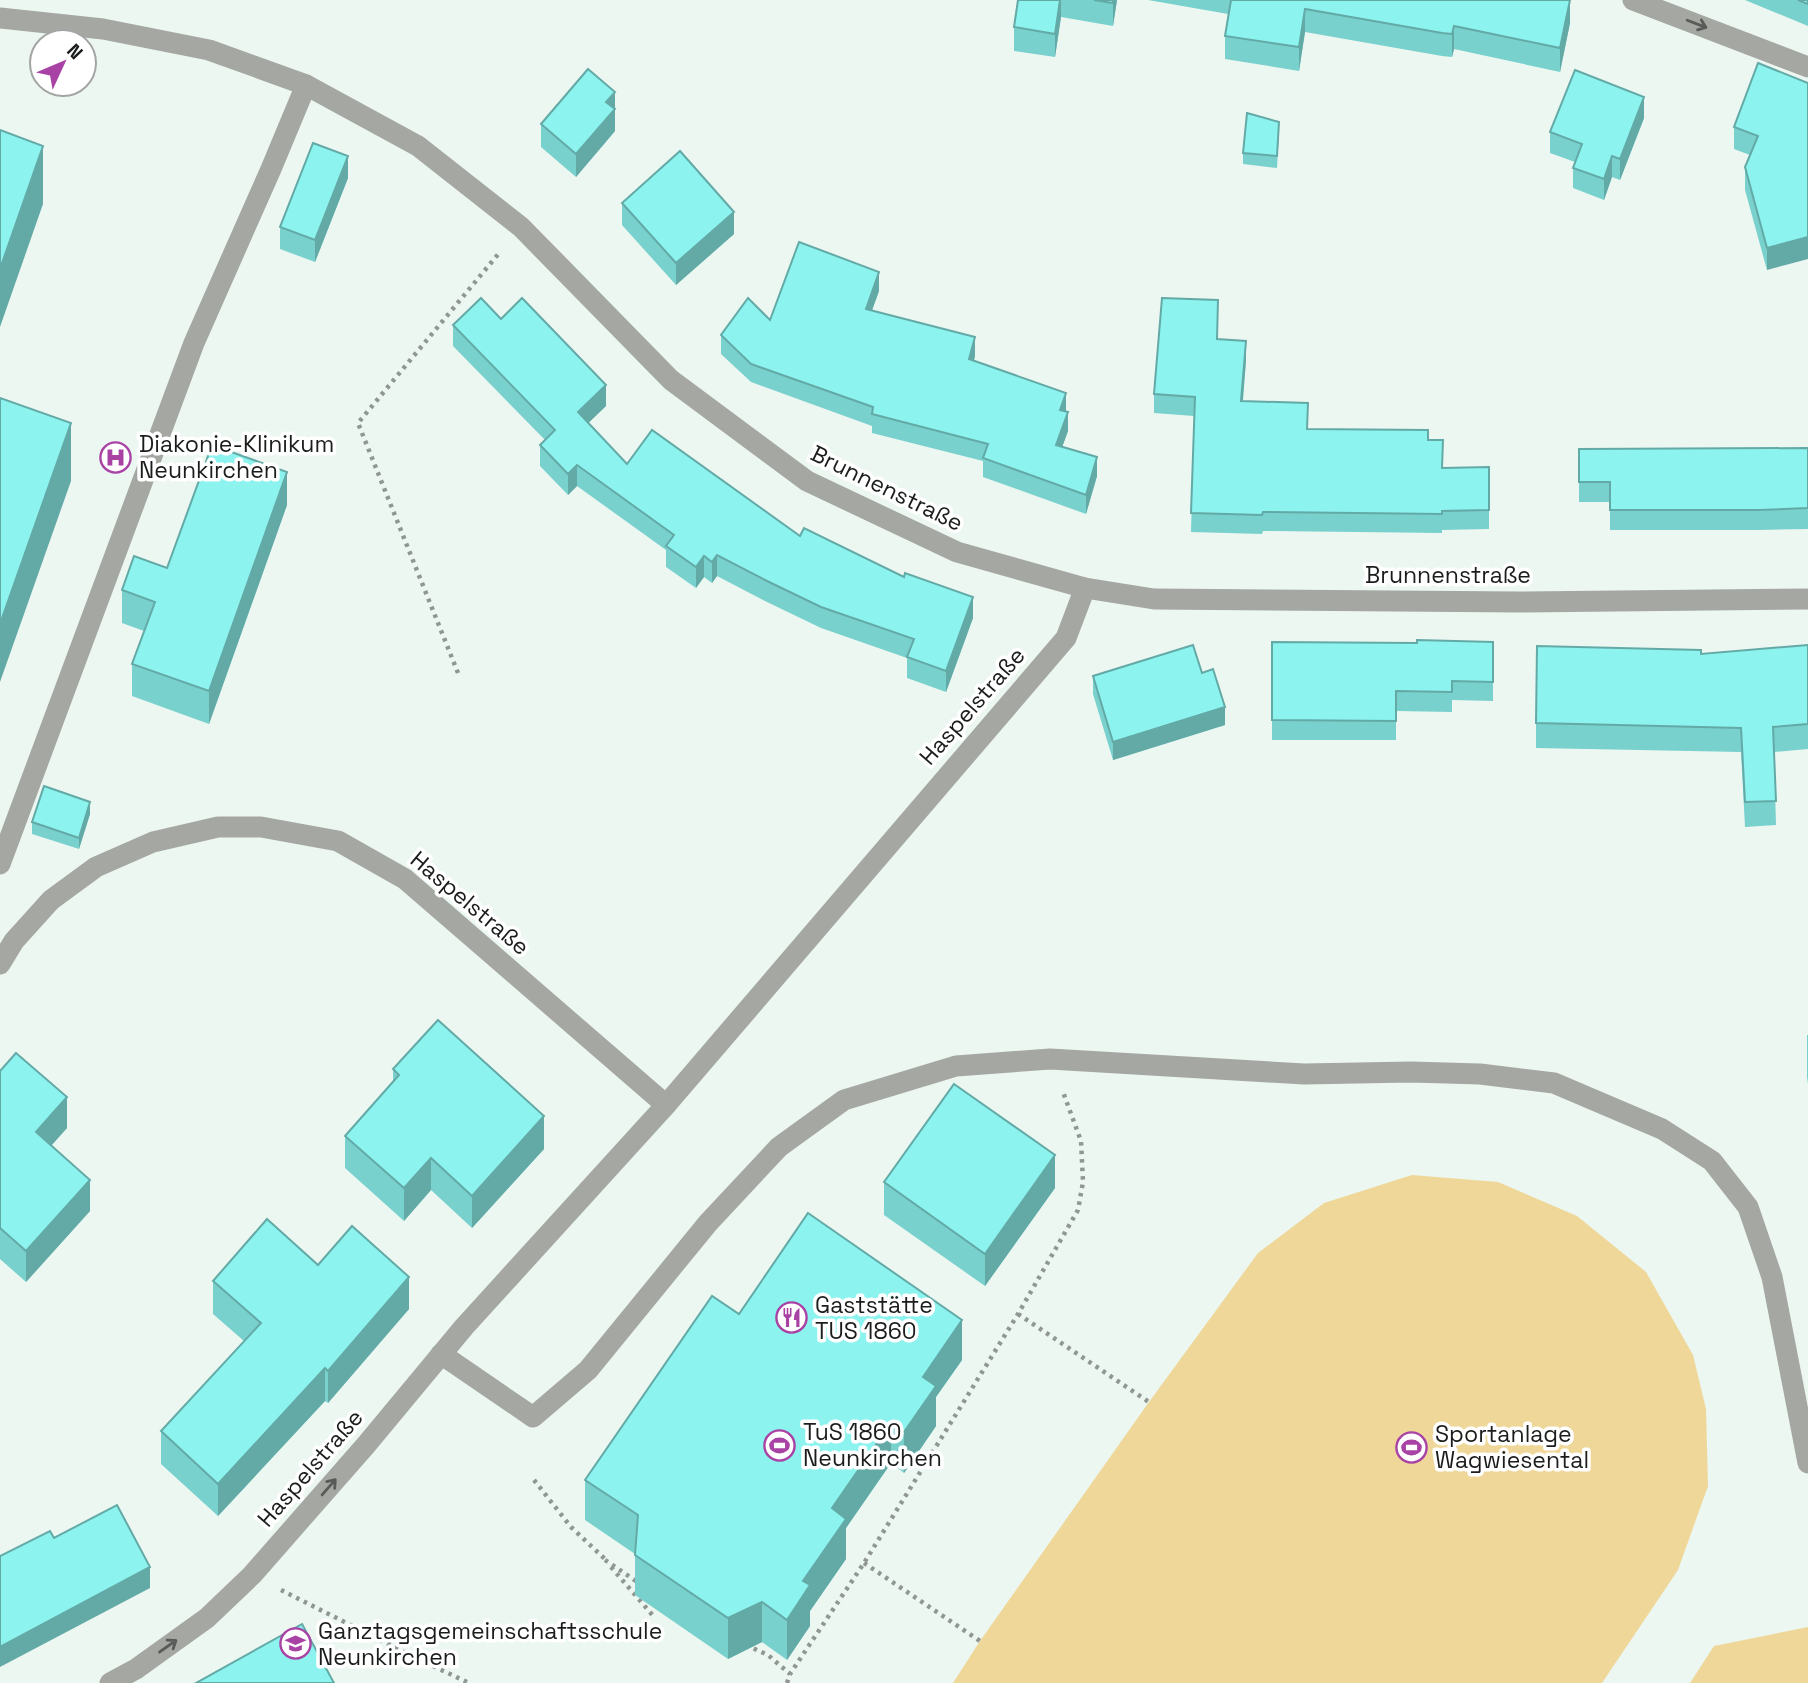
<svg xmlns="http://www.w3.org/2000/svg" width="1808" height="1683" viewBox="0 0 1808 1683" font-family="'Space Grotesk',sans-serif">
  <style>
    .green { fill: #eed798 }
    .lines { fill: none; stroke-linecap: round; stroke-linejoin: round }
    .path { stroke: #909792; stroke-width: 4.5; stroke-dasharray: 3.5 5; stroke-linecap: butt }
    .minor { stroke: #a5a7a3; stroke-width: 21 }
    .wall { fill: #79d1ce }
    .shaded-wall { fill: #63aaa7 }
    .building { fill: #8df3ef; stroke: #63aaa7; stroke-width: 2 }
    .oneway { stroke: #595b58 }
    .labels { text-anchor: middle; stroke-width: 7; stroke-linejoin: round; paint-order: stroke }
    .poi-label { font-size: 23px; fill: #1a1d1b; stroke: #fff; text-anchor: start }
    .street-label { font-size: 23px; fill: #1a1d1b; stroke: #fff }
  </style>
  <rect width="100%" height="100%" fill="#edf7f1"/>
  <g class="green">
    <path d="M 1412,1175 L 1498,1182 L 1577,1216 L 1646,1272 L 1693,1355 L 1706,1409 L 1708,1486 L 1678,1570 L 1602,1683 L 953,1683 L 980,1641 L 1149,1402 L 1258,1253 L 1324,1203 Z"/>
    <path d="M 1808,1627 L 1808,1683 L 1690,1683 L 1714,1646 Z"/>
  </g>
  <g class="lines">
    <g class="path">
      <path d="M 458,673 L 358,423 L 500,252"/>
      <path d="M 1018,1314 L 1149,1402"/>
      <path d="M 534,1480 L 571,1527 L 606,1560"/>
      <path d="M 605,1560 L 639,1583"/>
      <path d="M 864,1563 L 980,1641"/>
      <path d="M 611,1567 L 655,1618"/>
      <path d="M 281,1590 L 416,1658 L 469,1683"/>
      <path d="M 746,1645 L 768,1655 L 790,1674"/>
      <path d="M 787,1683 L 790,1674 L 864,1563 L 1018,1314 L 1078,1210 L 1083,1182 L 1081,1141 L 1063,1092"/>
    </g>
    <g class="minor">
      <path d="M 1633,0 L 1808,67"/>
      <path d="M 0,18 L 103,29 L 209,50 L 306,85 L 418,146 L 521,227 L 671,380 L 807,481 L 957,552 L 1085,588 L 1154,599 L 1519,602 L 1808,599"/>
      <path d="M 0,864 L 194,343 L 271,169 L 306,85"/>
      <path d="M 0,964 L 14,941 L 51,900 L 96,867 L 153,842 L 218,827 L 261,827 L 338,841 L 405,879 L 666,1105"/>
      <path d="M 441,1354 L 533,1417 L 588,1370 L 708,1223 L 779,1147 L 844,1100 L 956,1066 L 1050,1059 L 1304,1074 L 1411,1072 L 1480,1074 L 1554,1083 L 1662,1129 L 1712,1161 L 1748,1207 L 1772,1277 L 1808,1463"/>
      <path d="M 110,1683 L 136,1669 L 207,1618 L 252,1575 L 366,1445 L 464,1327 L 666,1105 L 1066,638 L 1085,588"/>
    </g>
  </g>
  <g class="wall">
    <path d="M 1018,0 L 1117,0 L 1113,26 L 1061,17 L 1055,57 L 1014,51 L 1014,27 Z"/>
    <path d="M 1148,0 L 1570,0 L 1570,23 L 1560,72 L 1454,49 L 1452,57 L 1442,56 L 1305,32 L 1299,71 L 1225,59 L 1225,36 L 1228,14 Z"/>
    <path d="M 1745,0 L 1808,0 L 1808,26 Z"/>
    <path d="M 1808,83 L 1767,270 L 1745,190 L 1745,167 L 1750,155 L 1734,149 L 1734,127 Z"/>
    <path d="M 615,92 L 615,131 L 576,177 L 541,147 L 541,124 Z"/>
    <path d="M 1644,118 L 1620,180 L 1612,177 L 1604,200 L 1573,188 L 1573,168 L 1575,162 L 1550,153 L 1550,132 Z"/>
    <path d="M 1279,133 L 1277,168 L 1243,164 L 1243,153 Z"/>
    <path d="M 348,178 L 315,262 L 280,249 L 280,227 Z"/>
    <path d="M 622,203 L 734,234 L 676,285 L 622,225 Z"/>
    <path d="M 879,291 L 872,310 L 975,356 L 974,360 L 1066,411 L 1068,431 L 1062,447 L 1097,476 L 1086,514 L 983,477 L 983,461 L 872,433 L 872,426 L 751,382 L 721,354 L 721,335 L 770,320 Z"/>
    <path d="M 501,319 L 606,406 L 588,423 L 627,464 L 800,536 L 973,618 L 946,692 L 907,678 L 907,658 L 821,628 L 767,602 L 717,576 L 712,583 L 704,577 L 696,588 L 666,567 L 666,550 L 577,486 L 568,495 L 540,466 L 540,445 L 545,440 L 453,346 L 453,325 Z"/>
    <path d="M 1217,339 L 1246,360 L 1243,401 L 1308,429 L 1428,440 L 1443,468 L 1489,467 L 1489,529 L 1442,530 L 1442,533 L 1263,531 L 1262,534 L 1191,532 L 1194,416 L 1154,413 L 1154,394 Z"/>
    <path d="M 1808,448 L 1808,529 L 1759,530 L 1610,530 L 1610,502 L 1579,502 L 1579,449 Z"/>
    <path d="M 287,505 L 209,724 L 132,696 L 132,664 L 144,631 L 122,623 L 122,590 L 167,568 Z"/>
    <path d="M 1272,642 L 1417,643 L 1493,642 L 1493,701 L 1452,700 L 1452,712 L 1396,711 L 1396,740 L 1272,740 Z"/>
    <path d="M 1808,645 L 1808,749 L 1774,752 L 1776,825 L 1745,827 L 1741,752 L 1536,748 L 1536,723 L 1701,654 Z"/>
    <path d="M 1093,676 L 1225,725 L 1113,760 L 1093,694 Z"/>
    <path d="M 90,814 L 79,849 L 32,834 L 32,822 Z"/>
    <path d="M 1807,1035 L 1808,1035 L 1808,1084 L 1807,1077 Z"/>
    <path d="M 393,1069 L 544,1149 L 472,1228 L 431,1190 L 404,1221 L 345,1168 L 345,1136 L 393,1081 Z"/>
    <path d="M 0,1071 L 67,1128 L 51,1145 L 90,1211 L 26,1282 L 0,1259 Z"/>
    <path d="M 884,1182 L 1055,1188 L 985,1286 L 884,1215 Z"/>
    <path d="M 318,1265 L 409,1309 L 328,1403 L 325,1401 L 218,1516 L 161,1464 L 161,1431 L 244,1341 L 213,1314 L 213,1281 Z"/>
    <path d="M 739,1314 L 962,1360 L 936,1397 L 936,1426 L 904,1473 L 891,1463 L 846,1528 L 846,1559 L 810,1611 L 810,1626 L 787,1660 L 762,1642 L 728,1659 L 635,1595 L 635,1554 L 585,1520 L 585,1480 Z"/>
  </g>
  <g class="shaded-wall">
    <path d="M 1060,0 L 1061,0 L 1061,17 L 1055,57 L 1055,34 Z"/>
    <path d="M 1113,0 L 1117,0 L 1113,26 Z"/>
    <path d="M 1570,0 L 1570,23 L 1560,72 L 1560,48 Z"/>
    <path d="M 1305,9 L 1305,32 L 1299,71 L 1299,47 Z"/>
    <path d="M 1454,26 L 1454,49 L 1452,57 L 1452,34 Z"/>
    <path d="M 615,92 L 615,131 L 576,177 L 576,154 L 606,102 Z"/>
    <path d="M 1644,97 L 1644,118 L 1620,180 L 1620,159 Z"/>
    <path d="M 43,146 L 43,204 L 0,327 L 0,269 Z"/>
    <path d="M 348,156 L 348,178 L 315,262 L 315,240 Z"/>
    <path d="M 1612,156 L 1612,177 L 1604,200 L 1604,179 Z"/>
    <path d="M 734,212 L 734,234 L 676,285 L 676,263 Z"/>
    <path d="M 1808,237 L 1808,259 L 1767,270 L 1767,248 Z"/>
    <path d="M 879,272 L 879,291 L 866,327 L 866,309 Z"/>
    <path d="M 975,337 L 975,356 L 969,378 L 969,359 Z"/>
    <path d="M 1246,341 L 1246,360 L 1241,420 L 1241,401 Z"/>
    <path d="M 606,385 L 606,406 L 578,433 L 578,412 Z"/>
    <path d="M 1066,393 L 1066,412 L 1060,410 Z"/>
    <path d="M 1068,412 L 1068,431 L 1056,464 L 1056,445 Z"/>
    <path d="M 71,423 L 71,481 L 0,682 L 0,624 Z"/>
    <path d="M 1097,457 L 1097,476 L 1086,514 L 1086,495 Z"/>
    <path d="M 577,465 L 577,486 L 568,495 L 568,474 Z"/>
    <path d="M 287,472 L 287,505 L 209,724 L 209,691 Z"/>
    <path d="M 717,555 L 717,576 L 712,583 L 712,562 Z"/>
    <path d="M 704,556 L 704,577 L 696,588 L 696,567 Z"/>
    <path d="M 973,597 L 973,618 L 946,692 L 946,671 Z"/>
    <path d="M 1225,707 L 1225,725 L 1113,760 L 1113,742 Z"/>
    <path d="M 90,802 L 90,814 L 79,849 L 79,838 Z"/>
    <path d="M 67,1097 L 67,1128 L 36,1163 L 36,1132 Z"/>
    <path d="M 544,1116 L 544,1149 L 472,1228 L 472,1196 Z"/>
    <path d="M 1055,1155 L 1055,1188 L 985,1286 L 985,1254 Z"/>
    <path d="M 431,1158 L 431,1190 L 404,1221 L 404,1188 Z"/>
    <path d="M 90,1180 L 90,1211 L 26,1282 L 26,1251 Z"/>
    <path d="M 409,1277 L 409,1309 L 328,1403 L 328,1371 Z"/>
    <path d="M 962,1320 L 962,1360 L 936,1397 L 936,1426 L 904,1473 L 904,1432 L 923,1377 Z"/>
    <path d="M 325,1368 L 325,1401 L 218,1516 L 218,1484 Z"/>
    <path d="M 891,1423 L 891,1463 L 846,1528 L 846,1559 L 810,1611 L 810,1626 L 787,1660 L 787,1620 L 832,1508 Z"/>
    <path d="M 150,1567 L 150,1588 L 0,1667 L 0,1647 Z"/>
    <path d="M 762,1602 L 762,1642 L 728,1659 L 728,1618 Z"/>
  </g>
  <g class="building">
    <path d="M 1018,0 L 1060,0 L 1055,34 L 1014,27 Z"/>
    <path d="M 1094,0 L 1113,0 L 1113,3 Z"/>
    <path d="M 1231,0 L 1570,0 L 1560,48 L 1454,26 L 1452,34 L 1442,33 L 1305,9 L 1299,47 L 1225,36 Z"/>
    <path d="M 1798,0 L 1808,0 L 1808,4 Z"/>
    <path d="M 1758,63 L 1808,83 L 1808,237 L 1767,248 L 1745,167 L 1758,136 L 1734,127 Z"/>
    <path d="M 588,69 L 615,92 L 606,102 L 615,109 L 576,154 L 541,124 Z"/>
    <path d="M 1575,70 L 1644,97 L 1620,159 L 1612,156 L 1604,179 L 1573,168 L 1582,144 L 1550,132 Z"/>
    <path d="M 1247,113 L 1279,122 L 1277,156 L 1243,153 Z"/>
    <path d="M 0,130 L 43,146 L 0,269 Z"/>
    <path d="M 313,143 L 348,156 L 315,240 L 280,227 Z"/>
    <path d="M 680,151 L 734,212 L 676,263 L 622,203 Z"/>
    <path d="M 799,242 L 879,272 L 866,309 L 975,337 L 969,359 L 1066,393 L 1060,410 L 1068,412 L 1056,445 L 1097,457 L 1086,495 L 983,458 L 988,444 L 872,414 L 873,407 L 751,364 L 721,335 L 748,298 L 770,320 Z"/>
    <path d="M 481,298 L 501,319 L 522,298 L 606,385 L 578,412 L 627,464 L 652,430 L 800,536 L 804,528 L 904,577 L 905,573 L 973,597 L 946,671 L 907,657 L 914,639 L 821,607 L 767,581 L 717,555 L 712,562 L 704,556 L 696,567 L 666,546 L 674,535 L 577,465 L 568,474 L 540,445 L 555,430 L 453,325 Z"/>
    <path d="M 1162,298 L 1218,300 L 1217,339 L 1246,341 L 1241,401 L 1308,403 L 1307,429 L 1428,430 L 1428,440 L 1443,440 L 1442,468 L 1489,467 L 1489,510 L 1442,511 L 1442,514 L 1263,512 L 1262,515 L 1191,513 L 1195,397 L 1154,394 Z"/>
    <path d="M 0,398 L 71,423 L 0,624 Z"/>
    <path d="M 212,445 L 287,472 L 209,691 L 132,664 L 155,602 L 122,590 L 134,556 L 167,568 Z"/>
    <path d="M 1808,448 L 1808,508 L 1759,510 L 1610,510 L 1610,482 L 1579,482 L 1579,449 Z"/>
    <path d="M 1417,640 L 1493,642 L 1493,682 L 1452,681 L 1452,692 L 1396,691 L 1396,721 L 1272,720 L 1272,642 L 1417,643 Z"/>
    <path d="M 1193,645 L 1202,673 L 1213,669 L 1225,707 L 1113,742 L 1093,676 Z"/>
    <path d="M 1808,645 L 1808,724 L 1773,727 L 1776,801 L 1745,802 L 1741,728 L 1536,723 L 1537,646 L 1701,650 L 1701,654 Z"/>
    <path d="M 44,786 L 90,802 L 79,838 L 32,822 Z"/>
    <path d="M 438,1020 L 544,1116 L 472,1196 L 431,1158 L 404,1188 L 345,1136 L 399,1075 L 393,1069 Z"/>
    <path d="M 16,1053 L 67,1097 L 36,1132 L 90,1180 L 26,1251 L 0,1228 L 0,1071 Z"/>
    <path d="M 954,1084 L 1055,1155 L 985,1254 L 884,1182 Z"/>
    <path d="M 808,1213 L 962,1320 L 923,1377 L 936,1386 L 904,1432 L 891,1423 L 832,1508 L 846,1519 L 803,1581 L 810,1585 L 787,1620 L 762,1602 L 728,1618 L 635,1555 L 638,1515 L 585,1480 L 712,1296 L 739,1314 Z"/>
    <path d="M 267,1219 L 318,1265 L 352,1226 L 409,1277 L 328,1371 L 325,1368 L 218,1484 L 161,1431 L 261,1323 L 213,1281 Z"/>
    <path d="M 117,1505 L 150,1567 L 0,1647 L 0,1556 L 50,1531 L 54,1538 Z"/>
    <path d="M 302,1624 L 334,1683 L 196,1683 Z"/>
  </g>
  <defs><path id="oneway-shaft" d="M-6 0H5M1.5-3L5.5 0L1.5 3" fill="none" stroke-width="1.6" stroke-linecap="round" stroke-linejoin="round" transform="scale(1.75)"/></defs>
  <g class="oneway">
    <use href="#oneway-shaft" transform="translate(1697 24) rotate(21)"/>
    <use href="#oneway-shaft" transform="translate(329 1487) rotate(-49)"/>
    <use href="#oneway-shaft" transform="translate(168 1646) rotate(-35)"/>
  </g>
  <defs>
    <symbol id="hospital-ring" viewBox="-11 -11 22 22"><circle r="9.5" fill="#fff" stroke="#a942a5" stroke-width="1.5"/><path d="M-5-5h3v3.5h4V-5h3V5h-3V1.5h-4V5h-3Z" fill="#a942a5"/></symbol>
    <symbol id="restaurant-ring" viewBox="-11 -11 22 22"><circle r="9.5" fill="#fff" stroke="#a942a5" stroke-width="1.5"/><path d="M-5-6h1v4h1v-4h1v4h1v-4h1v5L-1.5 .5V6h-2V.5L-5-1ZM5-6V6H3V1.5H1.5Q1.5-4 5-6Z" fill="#a942a5"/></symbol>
    <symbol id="stadium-ring" viewBox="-11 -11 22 22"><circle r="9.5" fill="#fff" stroke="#a942a5" stroke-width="1.5"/><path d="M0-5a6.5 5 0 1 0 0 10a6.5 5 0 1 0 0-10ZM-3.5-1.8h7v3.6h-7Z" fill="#a942a5"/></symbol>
    <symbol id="school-ring" viewBox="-11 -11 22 22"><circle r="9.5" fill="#fff" stroke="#a942a5" stroke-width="1.5"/><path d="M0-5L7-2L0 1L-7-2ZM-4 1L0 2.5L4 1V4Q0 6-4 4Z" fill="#a942a5"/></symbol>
  </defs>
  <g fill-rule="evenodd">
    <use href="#hospital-ring" x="98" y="440" width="35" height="35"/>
    <use href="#restaurant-ring" x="774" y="1300" width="35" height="35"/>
    <use href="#stadium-ring" x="762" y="1428" width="35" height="35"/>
    <use href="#stadium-ring" x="1394" y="1430" width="35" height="35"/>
    <use href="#school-ring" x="278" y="1626" width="35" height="35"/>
  </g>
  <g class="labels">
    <g class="poi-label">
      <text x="139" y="452">Diakonie-Klinikum<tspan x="139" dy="26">Neunkirchen</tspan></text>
      <text x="815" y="1313">Gaststätte<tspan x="815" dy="26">TUS 1860</tspan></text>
      <text x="803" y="1440">TuS 1860<tspan x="803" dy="26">Neunkirchen</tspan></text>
      <text x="1435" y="1442">Sportanlage<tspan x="1435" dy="26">Wagwiesental</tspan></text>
      <text x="318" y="1639">Ganztagsgemeinschaftsschule<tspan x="318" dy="26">Neunkirchen</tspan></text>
    </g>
    <g class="street-label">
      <text transform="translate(887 488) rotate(26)" y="8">Brunnenstraße</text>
      <text x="1448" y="583">Brunnenstraße</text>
      <text transform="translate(972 706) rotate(-49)" y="8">Haspelstraße</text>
      <text transform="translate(470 903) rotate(40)" y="8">Haspelstraße</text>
      <text transform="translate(310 1468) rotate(-49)" y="8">Haspelstraße</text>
    </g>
  </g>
  <g transform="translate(63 63) rotate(46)"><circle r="33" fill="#ffffff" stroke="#a3a5a4" stroke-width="2"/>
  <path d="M0-5L12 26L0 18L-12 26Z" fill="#a942a5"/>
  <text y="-10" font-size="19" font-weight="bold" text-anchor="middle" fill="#1a1d1b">N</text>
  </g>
</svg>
